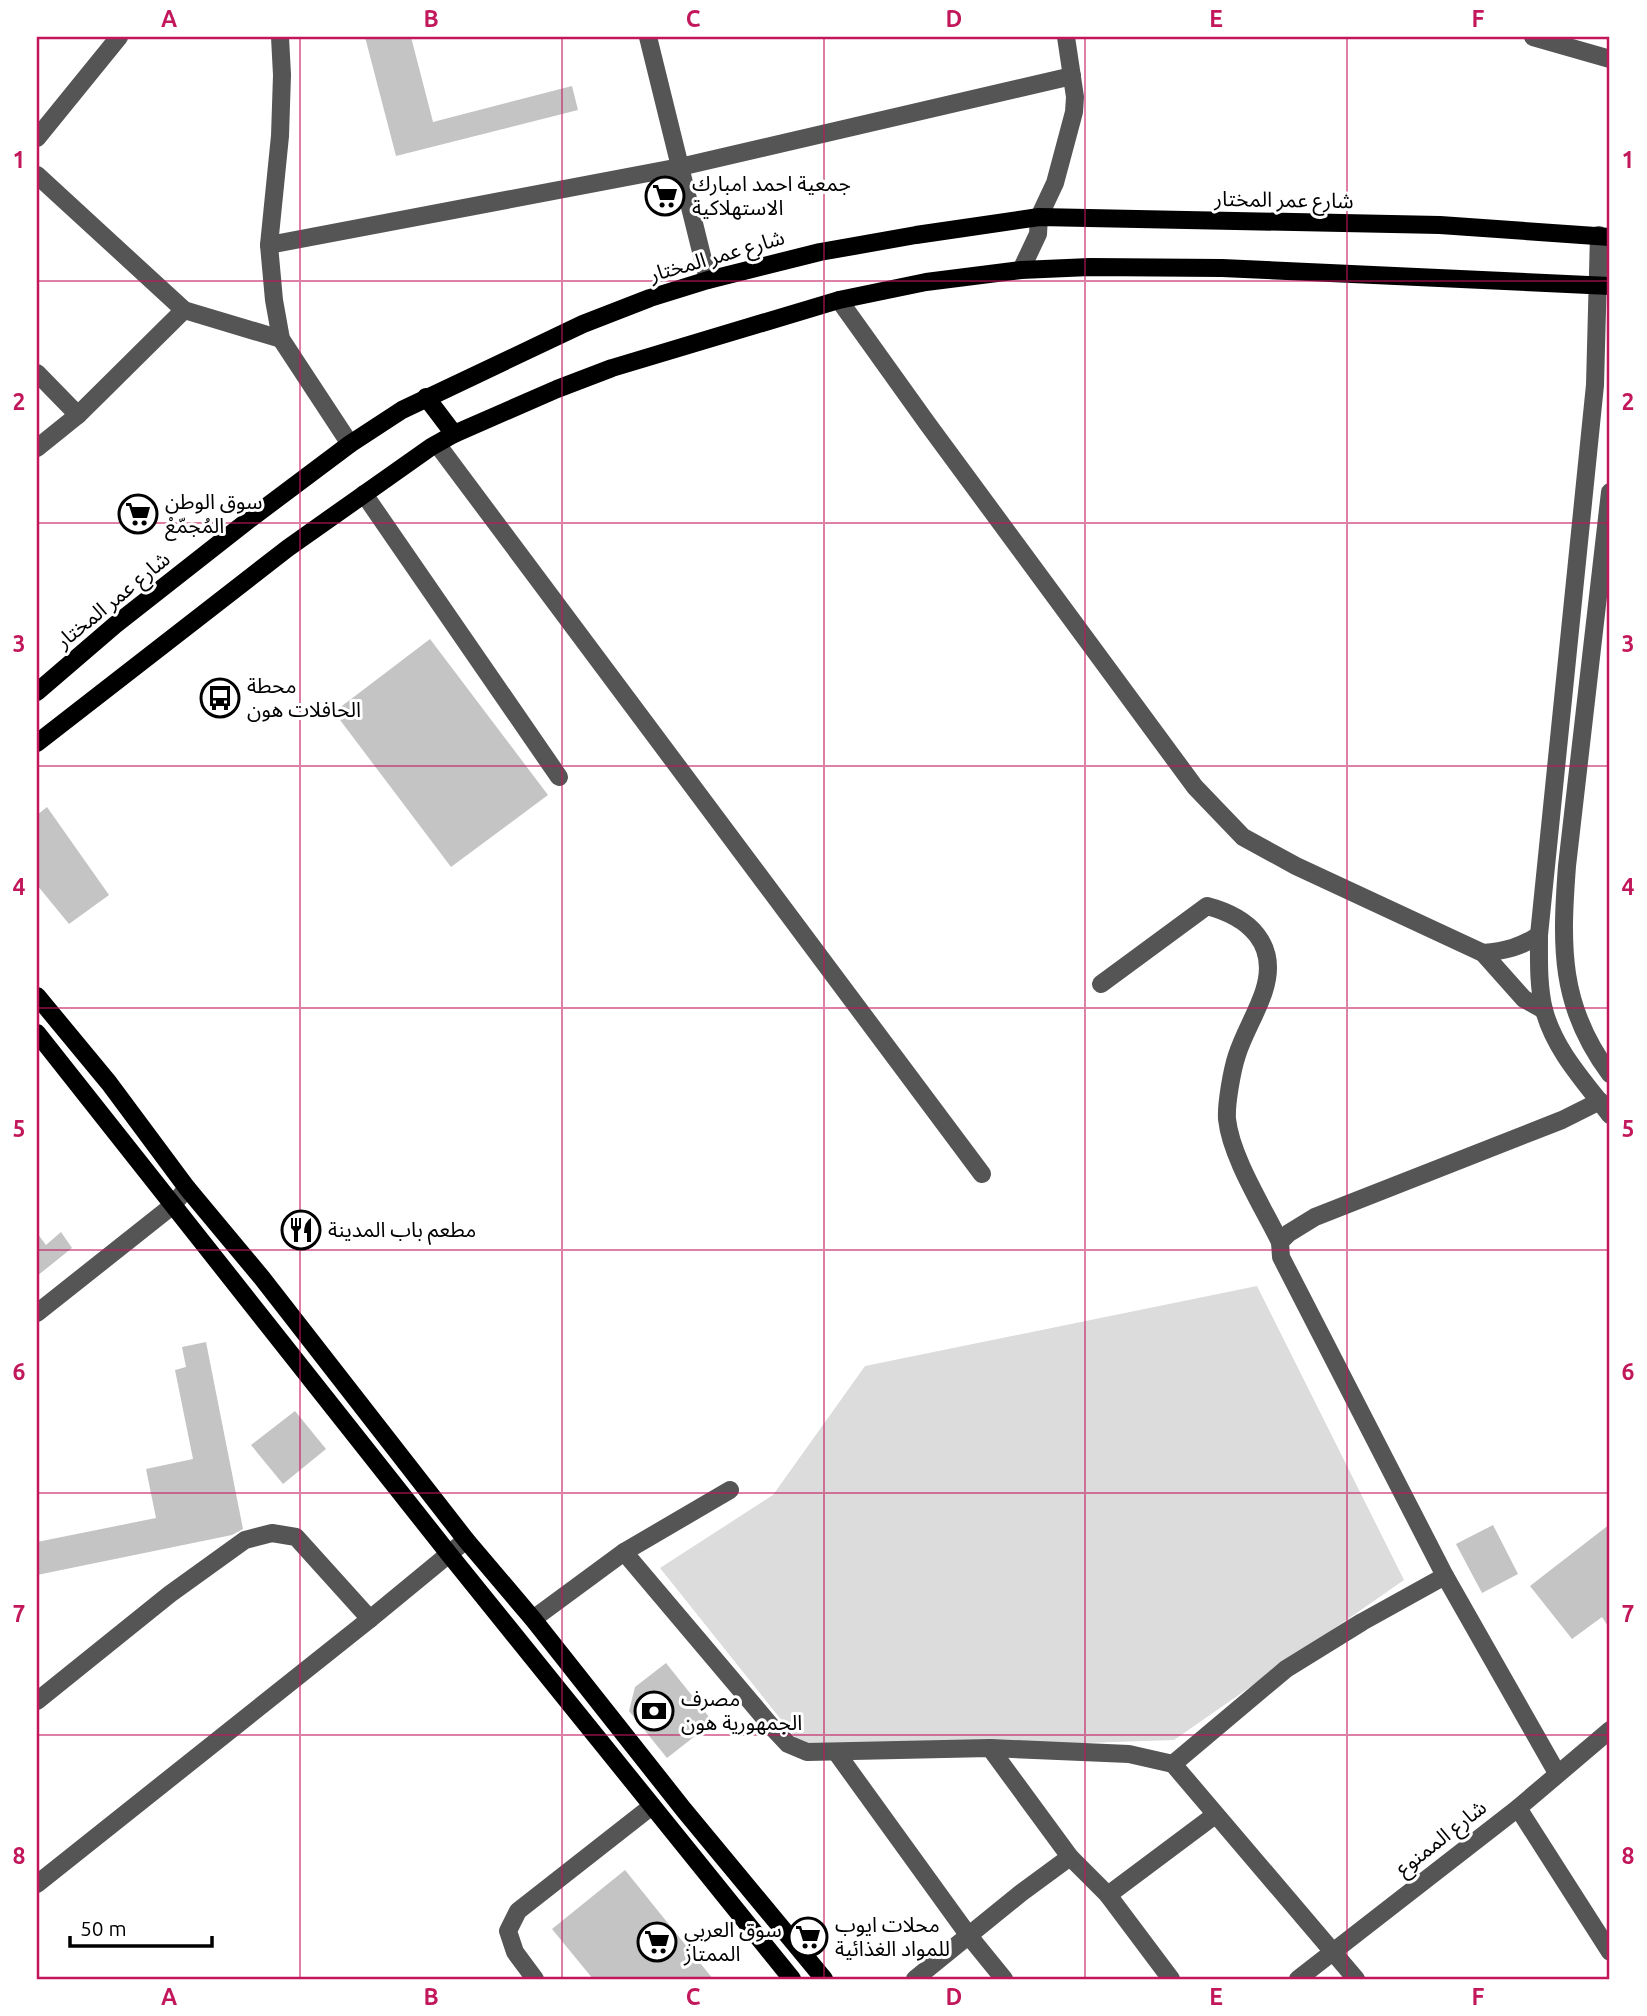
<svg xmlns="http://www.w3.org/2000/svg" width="1647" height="2016" viewBox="0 0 1647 2016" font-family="Ubuntu,'Noto Sans Arabic',sans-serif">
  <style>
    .green { fill: #dcdcdc }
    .building { fill: #c4c4c4 }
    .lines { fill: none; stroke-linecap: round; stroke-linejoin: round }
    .minor { stroke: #555; stroke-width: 18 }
    .major { stroke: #000; stroke-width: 18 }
    .grid { fill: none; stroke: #c2185b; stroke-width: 2; stroke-opacity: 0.55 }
    .labels { text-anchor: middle; stroke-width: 6; stroke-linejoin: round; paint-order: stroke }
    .poi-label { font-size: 21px; fill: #000; stroke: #fff; text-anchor: start }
    .street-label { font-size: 21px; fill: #000; stroke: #fff }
    .neatline { fill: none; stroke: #c2185b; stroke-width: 2.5 }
    .grid-label { font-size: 23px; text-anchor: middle; font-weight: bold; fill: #c2185b }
  </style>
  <rect width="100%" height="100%" fill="#fff"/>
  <path class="green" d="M 1257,1286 L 1404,1580 L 1174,1740 L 807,1752 L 660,1568 L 773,1495 L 865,1366 Z"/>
  <g class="building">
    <path d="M 365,37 L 411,37 L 433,122 L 572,86 L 578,110 L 396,156 Z"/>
    <path d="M 430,639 L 548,795 L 451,867 L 334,712 Z"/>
    <path d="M 47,807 L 109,895 L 69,924 L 37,885 L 37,815 Z"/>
    <path d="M 61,1232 L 72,1248 L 37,1276 L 37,1233 L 46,1245 Z"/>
    <path d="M 206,1342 L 243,1529 L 232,1535 L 37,1575 L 37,1542 L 156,1518 L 146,1469 L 193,1459 L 175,1370 L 186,1367 L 182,1347 Z"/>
    <path d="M 295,1411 L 326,1449 L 283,1484 L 251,1445 Z"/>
    <path d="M 1610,1524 L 1610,1629 L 1602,1617 L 1572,1639 L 1530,1586 Z"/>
    <path d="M 1493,1525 L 1518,1574 L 1482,1593 L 1456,1544 Z"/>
    <path d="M 666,1663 L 713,1722 L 667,1758 L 629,1711 L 635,1687 Z"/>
    <path d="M 625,1870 L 713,1979 L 593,1979 L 552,1929 Z"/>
  </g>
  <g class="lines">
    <g class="minor">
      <path d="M 280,37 L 282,75 L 280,136 L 269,245 L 274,300 L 281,339 L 350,444"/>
      <path d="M 648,37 L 708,280"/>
      <path d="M 1533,37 L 1610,59"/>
      <path d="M 37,138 L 119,37"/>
      <path d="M 37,175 L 184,310 L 281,339"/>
      <path d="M 1599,235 L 1595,385 L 1539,935 C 1539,959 1538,986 1544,1010 C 1555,1051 1585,1082 1610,1115"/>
      <path d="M 269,245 L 680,167 L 1072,76"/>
      <path d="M 1021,270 L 1038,234 L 1039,217 L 1055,183 L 1074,112 L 1075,97 L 1066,37"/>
      <path d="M 839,300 L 927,423 L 1195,787 L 1243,837 L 1296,866 L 1483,953 L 1524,999 L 1544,1010"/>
      <path d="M 37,373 L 78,415 L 184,310"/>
      <path d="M 437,444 L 982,1174"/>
      <path d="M 37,448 L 78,415"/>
      <path d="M 1610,492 L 1567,866 C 1561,946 1559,1006 1610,1074"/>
      <path d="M 364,494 L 559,777"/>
      <path d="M 1483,953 C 1505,951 1521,947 1539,935"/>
      <path d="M 1101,984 L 1207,906 C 1249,917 1279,944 1264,991 C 1257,1013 1244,1033 1237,1055 C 1232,1070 1226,1104 1227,1119 C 1231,1157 1263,1207 1280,1242"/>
      <path d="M 37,1313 L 172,1206 L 187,1188"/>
      <path d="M 624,1552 L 772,1727 L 788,1744 L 807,1752 L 990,1748 L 1129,1754 L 1173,1764 L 1356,1979"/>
      <path d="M 533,1619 L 624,1552 L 730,1490"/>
      <path d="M 37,1701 L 170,1594 L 245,1540 L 272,1533 L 296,1537 L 370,1619"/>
      <path d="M 990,1748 L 1070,1857 L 1108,1895 L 1171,1979"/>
      <path d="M 836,1752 L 969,1936 L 1004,1979"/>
      <path d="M 1173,1764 L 1286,1669 L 1362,1622 L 1445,1576"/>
      <path d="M 1557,1773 L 1445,1576 L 1281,1257 L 1280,1242 L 1289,1233 L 1315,1217 L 1562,1120 L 1600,1101"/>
      <path d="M 1518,1808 L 1610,1952"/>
      <path d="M 37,1884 L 370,1619 L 466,1540"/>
      <path d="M 1108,1895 L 1215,1815"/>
      <path d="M 535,1979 L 515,1952 L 508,1931 L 518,1911 L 652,1806"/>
      <path d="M 915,1979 L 1021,1893 L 1070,1857"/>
      <path d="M 1298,1979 L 1518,1808 L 1610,1730"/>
    </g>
    <g class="major">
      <path d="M 426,397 L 454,434"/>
      <path d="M 37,692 L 115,625 L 250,519 L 350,444 L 402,410 L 583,324 L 650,298 L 708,280 L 820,252 L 916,235 L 1039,217 L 1440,225 L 1610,237"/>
      <path d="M 37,743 L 288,548 L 431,447 L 454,434 L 557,389 L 612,368 L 839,300 L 926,282 L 1021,270 L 1090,267 L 1222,268 L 1610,286"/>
      <path d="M 37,996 L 109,1083 L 187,1188 L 262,1278 L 466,1540 L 533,1619 L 684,1810 L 824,1979"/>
      <path d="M 37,1033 L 449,1554 L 792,1979"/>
    </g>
  </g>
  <path class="grid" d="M 300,37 L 300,1979M 562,37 L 562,1979M 824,37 L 824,1979M 1085,37 L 1085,1979M 1347,37 L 1347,1979M 37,281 L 1610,281M 37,523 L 1610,523M 37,766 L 1610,766M 37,1008 L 1610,1008M 37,1250 L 1610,1250M 37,1493 L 1610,1493M 37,1735 L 1610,1735"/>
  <defs>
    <symbol id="supermarket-ring" viewBox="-11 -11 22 22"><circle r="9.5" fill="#fff" stroke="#000" stroke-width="1.5"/><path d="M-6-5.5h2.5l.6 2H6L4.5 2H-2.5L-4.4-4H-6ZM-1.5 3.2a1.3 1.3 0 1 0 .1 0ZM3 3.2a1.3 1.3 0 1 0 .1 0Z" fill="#000"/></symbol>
    <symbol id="bus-ring" viewBox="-11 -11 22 22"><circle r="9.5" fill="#fff" stroke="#000" stroke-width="1.5"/><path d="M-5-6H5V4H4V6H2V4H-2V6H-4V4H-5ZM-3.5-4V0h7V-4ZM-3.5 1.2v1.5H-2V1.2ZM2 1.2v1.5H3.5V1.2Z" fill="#000"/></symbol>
    <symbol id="restaurant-ring" viewBox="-11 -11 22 22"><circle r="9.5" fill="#fff" stroke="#000" stroke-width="1.5"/><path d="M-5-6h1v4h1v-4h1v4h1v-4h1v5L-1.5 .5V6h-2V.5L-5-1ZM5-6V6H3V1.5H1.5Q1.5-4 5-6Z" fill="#000"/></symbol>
    <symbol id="bank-ring" viewBox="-11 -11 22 22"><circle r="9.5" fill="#fff" stroke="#000" stroke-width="1.5"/><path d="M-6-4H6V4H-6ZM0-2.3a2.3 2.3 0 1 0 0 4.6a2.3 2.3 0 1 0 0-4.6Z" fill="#000"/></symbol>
  </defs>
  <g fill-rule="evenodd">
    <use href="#supermarket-ring" x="643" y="174" width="44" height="44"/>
    <use href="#supermarket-ring" x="116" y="492" width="44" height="44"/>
    <use href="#bus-ring" x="198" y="676" width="44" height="44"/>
    <use href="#restaurant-ring" x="279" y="1208" width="44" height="44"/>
    <use href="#bank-ring" x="632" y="1689" width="44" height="44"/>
    <use href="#supermarket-ring" x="786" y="1915" width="44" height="44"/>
    <use href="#supermarket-ring" x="635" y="1920" width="44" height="44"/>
  </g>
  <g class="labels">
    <g class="poi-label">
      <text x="692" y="191">جمعية احمد امبارك<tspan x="692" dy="24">الاستهلاكية</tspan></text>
      <text x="165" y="509">سوق الوطن<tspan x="165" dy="24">المُجمّعْ</tspan></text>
      <text x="247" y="693">محطة<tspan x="247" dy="24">الحافلات هون</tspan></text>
      <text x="328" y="1237">مطعم باب المدينة</text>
      <text x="681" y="1706">مصرف<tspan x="681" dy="24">الجمهورية هون</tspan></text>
      <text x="835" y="1932">محلات ايوب<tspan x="835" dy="24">للمواد الغذائية</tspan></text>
      <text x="684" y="1937">سوق العربي<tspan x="684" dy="24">الممتاز</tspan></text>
    </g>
    <g class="street-label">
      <text transform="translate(1284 200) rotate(1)" y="7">شارع عمر المختار</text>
      <text transform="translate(717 256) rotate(-16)" y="7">شارع عمر المختار</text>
      <text transform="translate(113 600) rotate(-39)" y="7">شارع عمر المختار</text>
      <text transform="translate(1441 1838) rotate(-38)" y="7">شارع الممنوع</text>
    </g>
  </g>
  <rect width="1647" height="2016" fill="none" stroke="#ffffff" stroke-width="77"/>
  <path d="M70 1936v10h142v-10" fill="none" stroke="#000000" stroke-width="3.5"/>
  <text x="80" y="1936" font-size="21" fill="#000000" stroke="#ffffff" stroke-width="5" paint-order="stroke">50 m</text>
  <rect x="38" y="38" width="1570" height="1940" class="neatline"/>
  <g class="grid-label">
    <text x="169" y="27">A</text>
    <text x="431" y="27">B</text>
    <text x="693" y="27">C</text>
    <text x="954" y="27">D</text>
    <text x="1216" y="27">E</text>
    <text x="1478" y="27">F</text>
    <text x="19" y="168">1</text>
    <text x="1628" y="168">1</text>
    <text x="19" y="410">2</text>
    <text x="1628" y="410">2</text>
    <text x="19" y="652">3</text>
    <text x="1628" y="652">3</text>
    <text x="19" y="895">4</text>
    <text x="1628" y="895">4</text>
    <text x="19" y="1137">5</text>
    <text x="1628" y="1137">5</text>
    <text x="19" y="1380">6</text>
    <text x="1628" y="1380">6</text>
    <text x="19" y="1622">7</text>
    <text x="1628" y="1622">7</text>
    <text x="19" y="1864">8</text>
    <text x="1628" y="1864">8</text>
    <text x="169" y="2005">A</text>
    <text x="431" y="2005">B</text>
    <text x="693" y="2005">C</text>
    <text x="954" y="2005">D</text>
    <text x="1216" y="2005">E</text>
    <text x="1478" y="2005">F</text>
  </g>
</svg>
